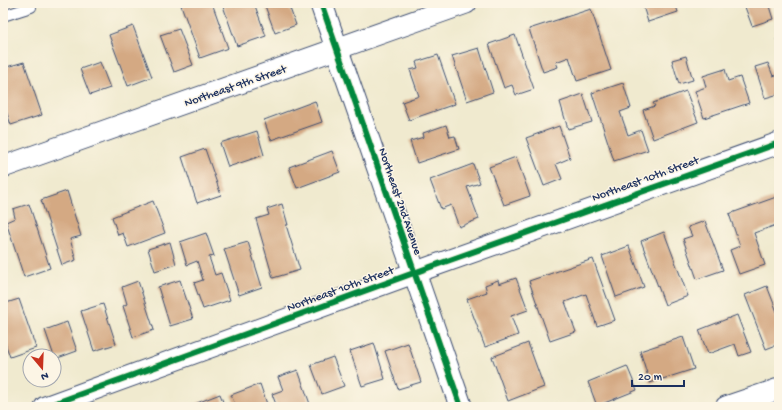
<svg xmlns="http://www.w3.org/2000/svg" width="782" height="410" viewBox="0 0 782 410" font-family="'Gochi Hand',sans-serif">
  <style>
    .building { fill: #d4a983 }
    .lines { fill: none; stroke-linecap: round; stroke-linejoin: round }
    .service-casing { stroke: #3b4b6f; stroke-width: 12 }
    .minor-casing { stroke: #3b4b6f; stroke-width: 23 }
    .tertiary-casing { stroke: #3b4b6f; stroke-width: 24 }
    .service { stroke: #fff; stroke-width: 10 }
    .minor { stroke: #fff; stroke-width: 21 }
    .tertiary { stroke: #fff; stroke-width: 22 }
    .cycleway-casing { stroke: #fcf5e5; stroke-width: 8 }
    .cycleway { stroke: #00873e; stroke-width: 6 }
    .labels { text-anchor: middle; stroke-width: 3; stroke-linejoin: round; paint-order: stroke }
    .street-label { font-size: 12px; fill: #1b2f5e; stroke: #fcf5e5 }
  </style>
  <rect width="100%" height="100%" fill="#fcf5e5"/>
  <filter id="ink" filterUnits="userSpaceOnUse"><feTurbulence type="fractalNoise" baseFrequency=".025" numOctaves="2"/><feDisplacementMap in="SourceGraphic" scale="8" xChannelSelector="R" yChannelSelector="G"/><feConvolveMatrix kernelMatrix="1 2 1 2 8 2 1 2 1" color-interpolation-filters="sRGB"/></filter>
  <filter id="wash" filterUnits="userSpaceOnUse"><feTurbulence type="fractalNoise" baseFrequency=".012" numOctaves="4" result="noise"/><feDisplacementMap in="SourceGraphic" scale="16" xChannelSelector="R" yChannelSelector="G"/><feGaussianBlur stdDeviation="0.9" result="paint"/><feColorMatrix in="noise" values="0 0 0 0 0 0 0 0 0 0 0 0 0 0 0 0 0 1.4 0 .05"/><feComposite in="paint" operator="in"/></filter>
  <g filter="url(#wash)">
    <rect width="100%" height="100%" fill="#f0eacf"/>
    <g id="blocks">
      <g class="building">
        <path d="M 188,3 L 212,3 L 228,48 L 200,58 L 181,5 Z"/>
        <path d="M 222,3 L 254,3 L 266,36 L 237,46 Z"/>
        <path d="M 264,3 L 288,3 L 296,25 L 275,33 Z"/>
        <path d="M 642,3 L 675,3 L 678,12 L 648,22 Z"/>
        <path d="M 756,3 L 768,3 L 773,19 L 752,26 L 745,7 Z"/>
        <path d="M 591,9 L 611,70 L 577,81 L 569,57 L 556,62 L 558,67 L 543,72 L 529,29 Z"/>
        <path d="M 133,26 L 152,77 L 128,86 L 109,35 Z"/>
        <path d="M 179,29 L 193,65 L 174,72 L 160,35 Z"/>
        <path d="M 515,35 L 534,89 L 516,95 L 512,85 L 504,88 L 489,44 Z"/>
        <path d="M 779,38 L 779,48 L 776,39 Z"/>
        <path d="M 479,48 L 493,92 L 467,101 L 452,56 Z"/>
        <path d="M 438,55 L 455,104 L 409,120 L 402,102 L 419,96 L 410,70 L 418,68 L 416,62 Z"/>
        <path d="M 686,56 L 693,80 L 679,84 L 672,60 Z"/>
        <path d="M 24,62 L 42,115 L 11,125 L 3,102 L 3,68 Z"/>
        <path d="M 100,62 L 110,88 L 90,95 L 80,69 Z"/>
        <path d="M 768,63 L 773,76 L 779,74 L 779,94 L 765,98 L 755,67 Z"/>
        <path d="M 725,69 L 728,81 L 740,77 L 749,103 L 704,118 L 695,91 L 706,87 L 703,76 Z"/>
        <path d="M 623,83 L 631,108 L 620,112 L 628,135 L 641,130 L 648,150 L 614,161 L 592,93 Z"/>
        <path d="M 686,91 L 698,122 L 653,139 L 643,110 L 655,106 L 653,103 Z"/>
        <path d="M 583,94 L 592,122 L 568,129 L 560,102 Z"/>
        <path d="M 315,101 L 322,122 L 271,140 L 264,120 Z"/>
        <path d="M 446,125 L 450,137 L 455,136 L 459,149 L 417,163 L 410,141 L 424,137 L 423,133 Z"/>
        <path d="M 559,126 L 570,158 L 556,164 L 562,179 L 544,186 L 526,138 Z"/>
        <path d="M 257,131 L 264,155 L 228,167 L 220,143 Z"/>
        <path d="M 205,149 L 221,195 L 197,203 L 182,157 Z"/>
        <path d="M 332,151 L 340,172 L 297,188 L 289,167 Z"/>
        <path d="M 516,157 L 530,196 L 504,205 L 489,167 Z"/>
        <path d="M 473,164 L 480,183 L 467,187 L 479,219 L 459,227 L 451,205 L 441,209 L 430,180 Z"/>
        <path d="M 67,191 L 81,236 L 70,239 L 76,260 L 62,265 L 41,200 Z"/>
        <path d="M 779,196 L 779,224 L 754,233 L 765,265 L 739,274 L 730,250 L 740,246 L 729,214 Z"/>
        <path d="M 153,201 L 165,233 L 128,247 L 123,233 L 118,235 L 112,217 Z"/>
        <path d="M 29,204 L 50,268 L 24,277 L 6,222 L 15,218 L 13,209 Z"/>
        <path d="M 282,204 L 288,225 L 286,225 L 300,270 L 273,278 L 256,219 L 269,215 L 267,209 Z"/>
        <path d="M 705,221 L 723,270 L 697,279 L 683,239 L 692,236 L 688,227 Z"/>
        <path d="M 664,232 L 688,296 L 665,305 L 641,241 Z"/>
        <path d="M 206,233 L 214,256 L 209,257 L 215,275 L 221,273 L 230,300 L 203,309 L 194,283 L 203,280 L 197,261 L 187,265 L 180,242 Z"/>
        <path d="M 170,242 L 176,264 L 155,271 L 148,249 Z"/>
        <path d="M 248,242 L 262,287 L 239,295 L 224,249 Z"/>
        <path d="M 629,246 L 644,287 L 616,297 L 602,256 Z"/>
        <path d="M 593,259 L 615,320 L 597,326 L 586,294 L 565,302 L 576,332 L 550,341 L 529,281 Z"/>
        <path d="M 516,278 L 528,310 L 511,316 L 518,335 L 485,347 L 467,299 L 487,292 L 485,285 L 498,280 L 499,284 Z"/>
        <path d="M 180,280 L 193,319 L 170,326 L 158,287 Z"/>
        <path d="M 138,281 L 154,330 L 133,337 L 123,306 L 127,304 L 122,287 Z"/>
        <path d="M 767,286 L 779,317 L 779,344 L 766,349 L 745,295 Z"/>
        <path d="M 19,299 L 36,348 L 10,357 L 3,337 L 3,304 Z"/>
        <path d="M 103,304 L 116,344 L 94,351 L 81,311 Z"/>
        <path d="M 737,315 L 751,352 L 739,356 L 735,344 L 708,354 L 699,330 Z"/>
        <path d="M 67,322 L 77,351 L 55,359 L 45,330 Z"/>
        <path d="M 683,337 L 694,369 L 650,383 L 640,351 Z"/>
        <path d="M 374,343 L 385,379 L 362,386 L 350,351 Z"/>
        <path d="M 408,343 L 421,382 L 398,389 L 385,351 Z"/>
        <path d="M 528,343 L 544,387 L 508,401 L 492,357 Z"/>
        <path d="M 333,357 L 344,386 L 322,394 L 311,365 Z"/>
        <path d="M 627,366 L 637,390 L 597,406 L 588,382 Z"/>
        <path d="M 298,370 L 311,407 L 277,407 L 272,394 L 283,390 L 278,377 Z"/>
        <path d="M 260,384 L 268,407 L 236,407 L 231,395 Z"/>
        <path d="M 220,394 L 225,407 L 198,407 L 197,403 Z"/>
      </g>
    </g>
  </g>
  <g filter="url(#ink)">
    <use href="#blocks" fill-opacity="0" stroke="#3b4b6f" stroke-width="1"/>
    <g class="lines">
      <defs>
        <path id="service" d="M 3,16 L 31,7 L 30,3"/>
        <g id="minor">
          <path d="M 3,167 L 466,3"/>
          <path d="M 45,407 L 433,266 L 779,143"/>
          <path d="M 726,407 L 779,389"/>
        </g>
        <path id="tertiary" d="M 321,3 L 461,407"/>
      </defs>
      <use href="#service" class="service-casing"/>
      <use href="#minor" class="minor-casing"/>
      <use href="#tertiary" class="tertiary-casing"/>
      <use href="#service" class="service"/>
      <use href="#minor" class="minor"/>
      <use href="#tertiary" class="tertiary"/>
      <defs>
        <g id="cycleway">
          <path d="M 321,3 L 461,407"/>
          <path d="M 45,407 L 433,266 L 779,143"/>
        </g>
      </defs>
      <use href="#cycleway" class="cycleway-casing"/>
      <use href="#cycleway" class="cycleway"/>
    </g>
  </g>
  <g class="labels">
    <g class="street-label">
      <text transform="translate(235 85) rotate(-19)" y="4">Northeast 9th Street</text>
      <text transform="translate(645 178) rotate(-20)" y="4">Northeast 10th Street</text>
      <text transform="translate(401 201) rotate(71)" y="4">Northeast 2nd Avenue</text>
      <text transform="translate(340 288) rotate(-20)" y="4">Northeast 10th Street</text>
    </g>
  </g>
  <rect width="782" height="410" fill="none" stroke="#fcf5e5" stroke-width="16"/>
  <g transform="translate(42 368) rotate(161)"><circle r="19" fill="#fcf5e5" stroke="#a2a6af"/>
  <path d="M0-3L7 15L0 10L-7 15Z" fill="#c8321e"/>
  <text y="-6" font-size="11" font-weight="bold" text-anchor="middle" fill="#1b2f5e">N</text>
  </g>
  <path d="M632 380v6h52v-6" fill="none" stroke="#1b2f5e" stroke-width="2"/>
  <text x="638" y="380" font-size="12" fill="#1b2f5e" stroke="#fcf5e5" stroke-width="3" paint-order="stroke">20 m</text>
</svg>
